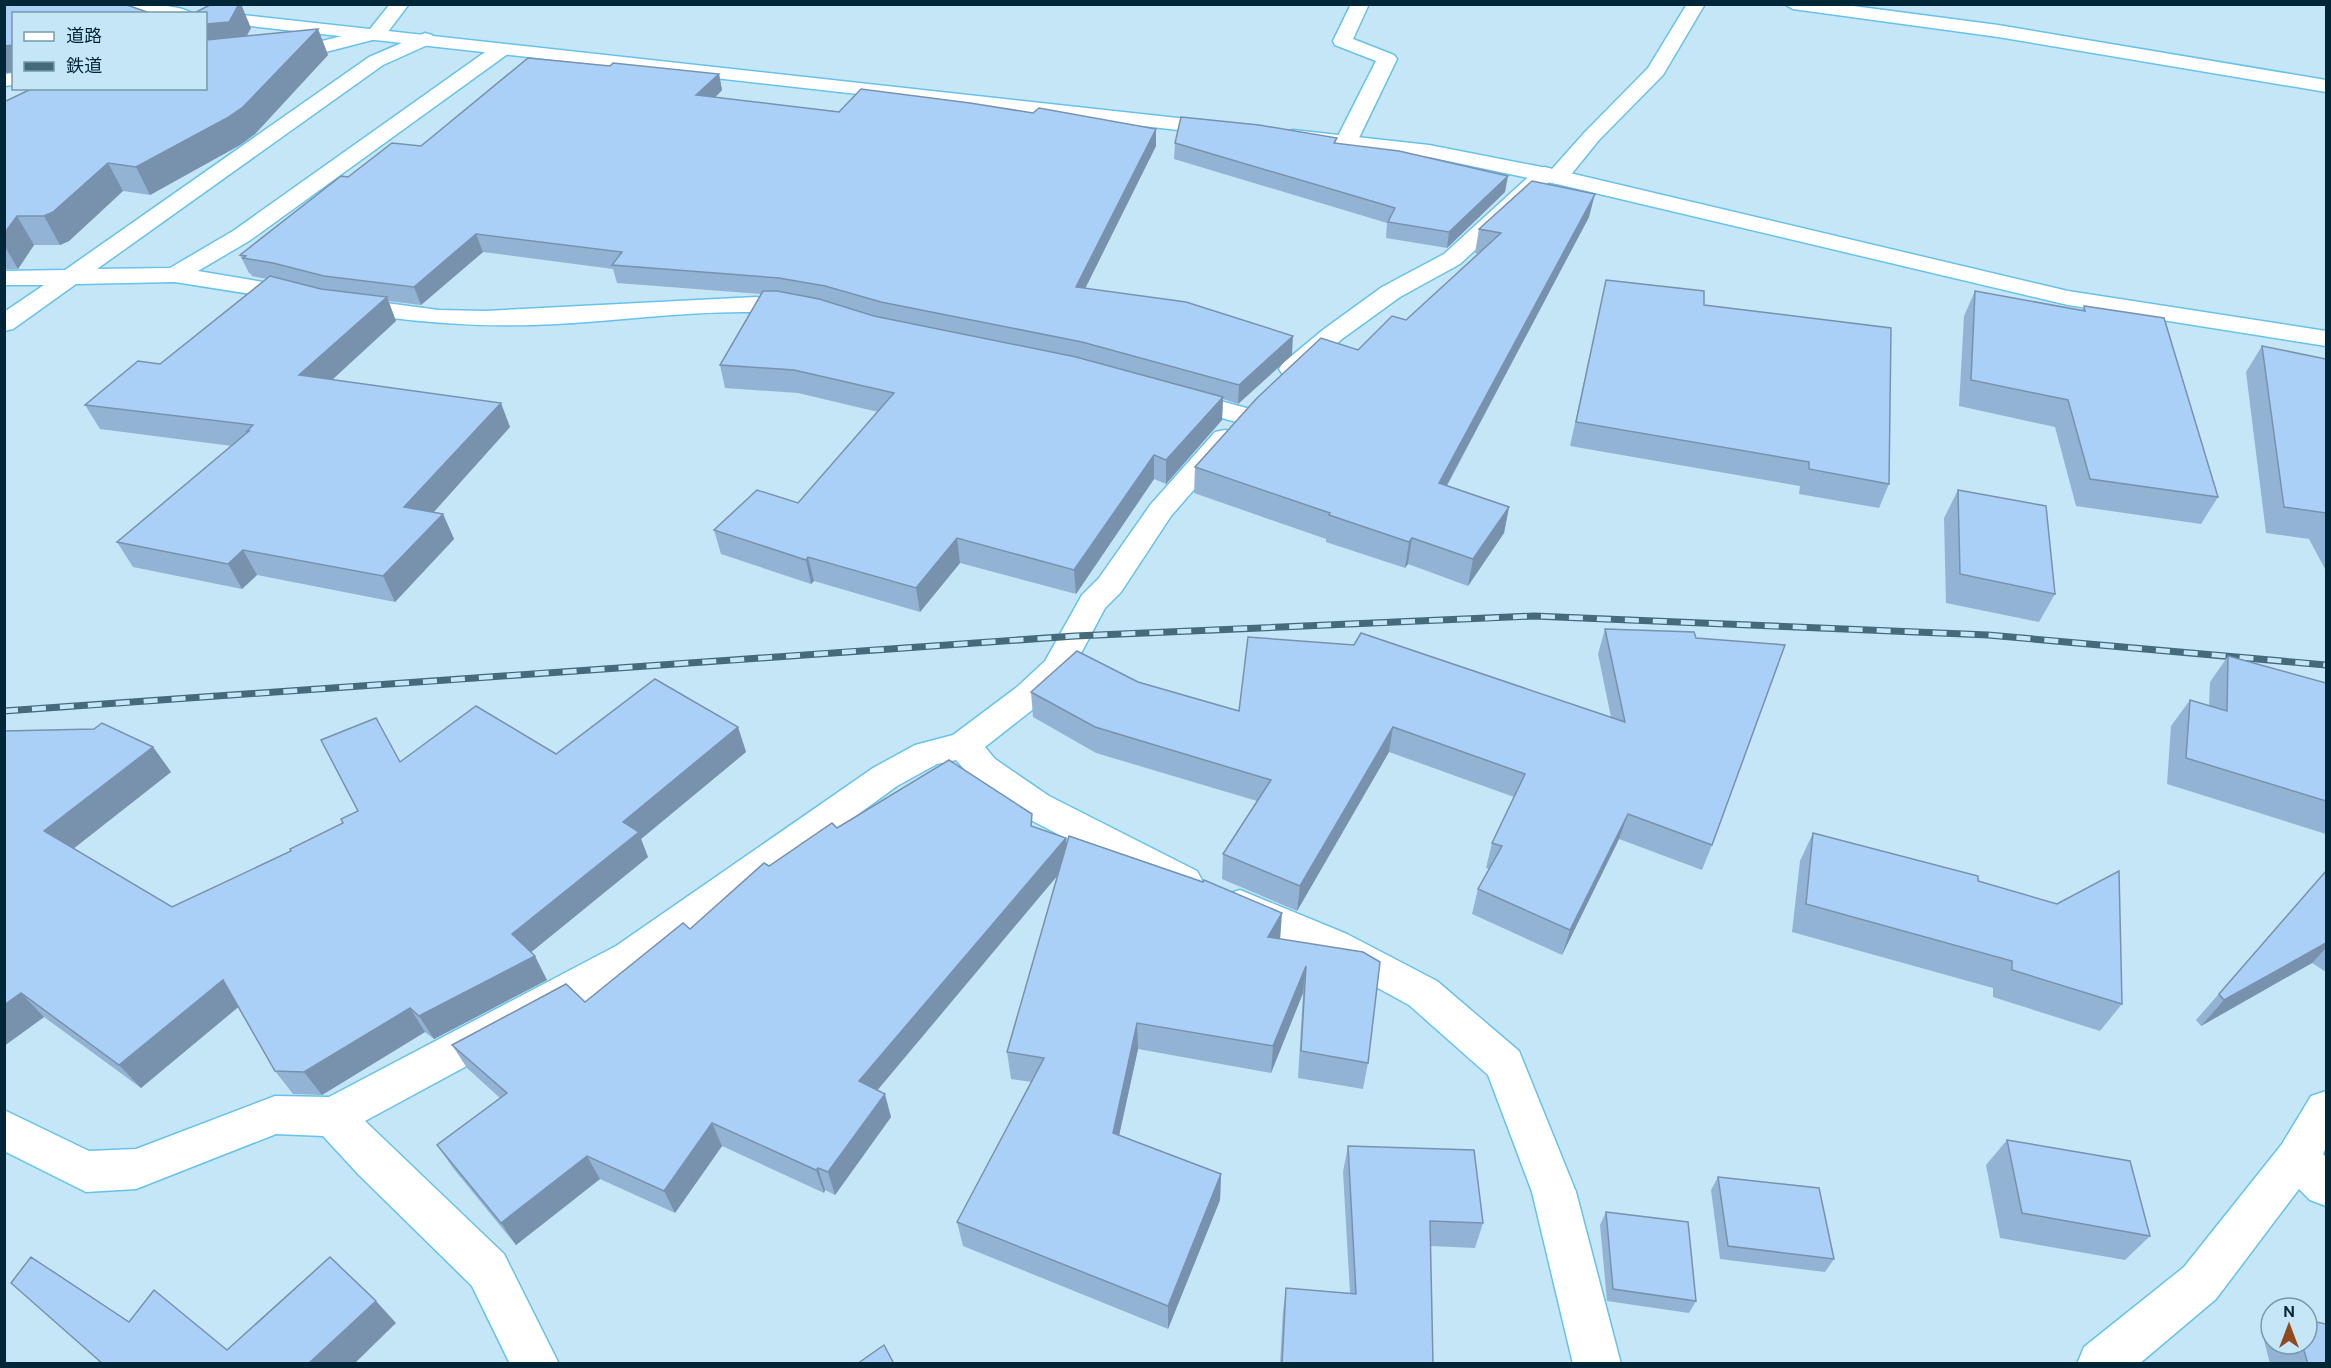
<svg xmlns="http://www.w3.org/2000/svg" width="2331" height="1368" viewBox="0 0 2331 1368" font-family="'DM Sans','Noto Sans JP',sans-serif">
  <style>
    .lines { fill: none; stroke-linecap: round; stroke-linejoin: round }
    .street-casing { stroke: #67c2eb; stroke-width: 3 }
    .secondary-casing { stroke: #67c2eb; stroke-width: 3 }
    .street { fill: #fff; fill-rule: evenodd }
    .secondary { fill: #fff; fill-rule: evenodd }
    .rail-casing { stroke: #456a7a; stroke-width: 7 }
    .rail { stroke: #c5e6f7; stroke-width: 4.5; stroke-dasharray: 14; stroke-linecap: butt }
    .wall { fill: #93b3d4 }
    .shaded-wall { fill: #7892ad }
    .building { fill: #abd0f7; stroke: #7892ad; stroke-width: 1.5 }
  </style>
  <rect width="100%" height="100%" fill="#c5e6f7"/>
  <g class="lines">
    <defs>
      <g id="street">
        <path d="M 390,4 L 409,4 L 384,37 L 318,54 L 206,65 L 206,53 L 318,42 L 370,29 Z"/>
        <path d="M 1351,4 L 1369,4 L 1353,39 L 1394,55 L 1397,59 L 1357,142 L 1353,146 L 1346,148 L 1339,146 L 1335,142 L 1376,61 L 1335,45 L 1333,41 Z"/>
        <path d="M 1687,4 L 1705,4 L 1663,75 L 1599,140 L 1565,182 L 1557,184 L 1549,182 L 1460,264 L 1400,297 L 1342,339 L 1301,375 L 1292,377 L 1283,375 L 1279,369 L 1283,363 L 1324,329 L 1382,287 L 1444,254 L 1537,169 L 1545,167 L 1552,169 L 1585,132 L 1648,68 Z"/>
        <path d="M 1784,4 L 1838,4 L 1998,25 L 2326,80 L 2326,92 L 1998,37 L 1793,9 Z"/>
        <path d="M 425,33 L 432,35 L 434,39 L 432,43 L 383,65 L 97,269 L 170,268 L 233,231 L 495,45 L 509,45 L 512,49 L 509,53 L 249,241 L 198,271 L 310,290 L 313,295 L 310,300 L 301,302 L 175,282 L 76,284 L 13,329 L 4,331 L 4,312 L 44,285 L 4,285 L 4,271 L 65,270 L 369,57 Z"/>
        <path d="M 14,73 L 14,85 L 4,86 L 4,74 Z"/>
        <path d="M 756,297 L 808,303 L 811,308 L 808,313 L 799,315 C 719,306 637,320 557,324 C 483,328 422,323 348,312 L 339,310 L 336,305 L 339,300 L 348,298 L 439,310 L 485,311 Z"/>
        <path d="M 1179,390 L 1254,410 L 1258,416 L 1254,422 L 1244,424 L 1170,404 L 1166,398 L 1170,392 Z"/>
        <path d="M 1225,430 L 1235,432 L 1239,438 L 1171,516 L 1121,592 L 1105,608 L 1069,676 L 1041,703 L 985,747 L 995,759 L 1049,796 L 1197,871 L 1203,882 L 1197,893 L 1184,897 L 1171,893 L 1023,816 L 971,777 L 956,760 L 937,764 L 897,786 L 644,970 L 365,1121 L 504,1254 L 559,1364 L 510,1364 L 472,1286 L 358,1174 L 323,1136 L 276,1134 L 136,1189 L 86,1192 L 4,1151 L 4,1110 L 89,1151 L 136,1149 L 275,1096 L 329,1097 L 616,946 L 873,768 L 915,745 L 953,735 L 1017,687 L 1045,661 L 1082,595 L 1099,578 L 1151,504 L 1215,432 Z"/>
        <path d="M 1240,890 L 1347,934 L 1437,981 L 1519,1051 L 1576,1192 L 1621,1364 L 1573,1364 L 1532,1192 L 1488,1075 L 1409,1005 L 1319,956 L 1227,916 L 1221,905 L 1227,894 Z"/>
        <path d="M 2326,1091 L 2326,1148 L 2323,1154 L 2326,1157 L 2326,1206 L 2310,1200 L 2299,1189 L 2216,1299 L 2139,1364 L 2077,1364 L 2084,1347 L 2184,1267 L 2282,1144 L 2311,1096 Z"/>
      </g>
      <g id="secondary">
        <path d="M 87,4 C 106,4 181,1 192,14 C 173,14 98,17 87,4 Z"/>
        <path d="M 206,11 L 1223,123 L 1230,125 L 1233,129 L 1230,133 L 1223,135 L 206,21 L 206,14 L 199,14 Z"/>
        <path d="M 1293,130 L 1429,145 L 1557,170 L 2068,291 L 2326,331 L 2326,346 L 2068,305 L 1557,184 L 1429,157 L 1286,140 L 1283,136 L 1286,132 Z"/>
      </g>
    </defs>
    <use href="#street" class="street-casing"/>
    <use href="#secondary" class="secondary-casing"/>
    <use href="#street" class="street"/>
    <use href="#secondary" class="secondary"/>
    <defs>
      <path id="rail" d="M 4,711 L 1075,636 L 1534,616 L 1988,635 L 2326,665"/>
    </defs>
    <use href="#rail" class="rail-casing"/>
    <use href="#rail" class="rail"/>
  </g>
  <g class="wall">
    <path d="M 251,28 L 247,36 L 318,29 L 328,55 L 255,134 L 240,145 L 150,195 L 123,191 L 69,241 L 60,245 L 34,245 L 18,269 L 4,269 L 4,102 Z"/>
    <path d="M 610,66 L 719,74 L 722,90 L 715,98 L 1156,146 L 1085,288 L 1292,355 L 1238,404 L 1223,399 L 1222,420 L 1166,484 L 1154,479 L 1076,594 L 960,563 L 920,612 L 814,581 L 811,584 L 721,554 L 714,530 L 798,503 L 878,412 L 798,393 L 725,388 L 720,365 L 761,294 L 617,283 L 613,269 L 483,252 L 421,305 L 388,301 L 396,321 L 332,380 L 510,427 L 433,512 L 443,514 L 454,539 L 395,602 L 257,575 L 242,589 L 133,567 L 117,542 L 232,446 L 100,429 L 85,405 L 160,364 L 267,279 L 252,276 L 251,274 L 249,273 L 240,255 L 348,177 Z"/>
    <path d="M 1175,143 L 1337,143 L 1505,192 L 1447,248 L 1386,238 L 1387,223 L 1174,159 Z"/>
    <path d="M 1589,217 L 1447,486 L 1509,507 L 1504,533 L 1468,586 L 1408,564 L 1405,568 L 1326,542 L 1326,539 L 1194,493 L 1195,467 L 1358,350 L 1406,320 L 1479,254 L 1475,253 L 1479,229 Z"/>
    <path d="M 1975,291 L 2082,311 L 2084,306 L 2218,497 L 2201,524 L 2076,506 L 2055,427 L 1959,406 L 1964,316 Z"/>
    <path d="M 1601,303 L 1704,305 L 1889,484 L 1879,508 L 1799,494 L 1800,486 L 1570,446 Z"/>
    <path d="M 2262,346 L 2326,359 L 2326,571 L 2309,539 L 2266,533 L 2246,372 Z"/>
    <path d="M 1958,490 L 2055,594 L 2039,622 L 1946,603 L 1944,518 Z"/>
    <path d="M 1605,629 L 1712,845 L 1702,870 L 1619,839 L 1562,955 L 1472,914 L 1478,889 L 1489,869 L 1486,868 L 1492,843 L 1514,797 L 1389,752 L 1297,911 L 1222,879 L 1223,854 L 1257,801 L 1096,753 L 1033,717 L 1031,692 L 1138,682 L 1239,711 L 1611,717 L 1598,654 Z"/>
    <path d="M 2228,656 L 2326,683 L 2326,834 L 2167,784 L 2171,726 L 2190,700 L 2209,706 L 2210,682 Z"/>
    <path d="M 738,727 L 746,752 L 641,839 L 648,857 L 531,952 L 547,980 L 434,1039 L 425,1032 L 322,1095 L 293,1094 L 275,1071 L 238,1007 L 141,1088 L 44,1017 L 4,1046 L 4,731 L 153,747 L 171,772 L 73,849 L 172,907 L 291,851 L 343,823 L 358,811 L 400,762 L 556,754 Z"/>
    <path d="M 1033,826 L 1067,843 L 1280,939 L 1368,1063 L 1363,1089 L 1298,1078 L 1303,993 L 1271,1073 L 1138,1049 L 1119,1135 L 1221,1174 L 1220,1200 L 1168,1329 L 963,1246 L 957,1222 L 1032,1082 L 1011,1079 L 1007,1052 L 1057,876 L 877,1090 L 891,1117 L 835,1195 L 825,1190 L 824,1193 L 722,1146 L 675,1213 L 600,1179 L 516,1245 L 453,1168 L 437,1145 L 500,1098 L 467,1068 L 452,1045 L 585,1002 L 690,929 L 769,866 L 837,828 Z"/>
    <path d="M 1813,833 L 1978,881 L 2122,1004 L 2100,1031 L 1993,997 L 1993,988 L 1792,932 L 1800,861 Z"/>
    <path d="M 2326,871 L 2326,972 L 2312,963 L 2201,1026 L 2196,1020 Z"/>
    <path d="M 2007,1140 L 2150,1236 L 2125,1260 L 2000,1238 L 1986,1165 Z"/>
    <path d="M 1348,1146 L 1483,1223 L 1475,1248 L 1430,1246 L 1433,1364 L 1280,1364 L 1283,1311 L 1286,1288 L 1350,1293 L 1343,1172 Z"/>
    <path d="M 1718,1177 L 1834,1259 L 1825,1272 L 1720,1259 L 1711,1190 Z"/>
    <path d="M 1606,1212 L 1696,1301 L 1689,1313 L 1607,1301 L 1600,1225 Z"/>
    <path d="M 2271,1335 L 2271,1344 L 2307,1344 L 2326,1364 L 2270,1364 L 2264,1340 Z"/>
  </g>
  <g class="shaded-wall">
    <path d="M 239,4 L 241,4 L 251,28 L 240,47 L 206,51 L 206,24 Z"/>
    <path d="M 318,29 L 328,55 L 255,134 L 240,145 L 150,195 L 136,167 Z"/>
    <path d="M 14,45 L 14,72 L 4,73 L 4,46 Z"/>
    <path d="M 719,74 L 722,90 L 700,112 L 696,95 Z"/>
    <path d="M 1156,129 L 1156,146 L 1077,305 L 1076,287 Z"/>
    <path d="M 108,163 L 123,191 L 69,241 L 60,245 L 44,216 Z"/>
    <path d="M 1508,176 L 1505,192 L 1447,248 L 1449,232 Z"/>
    <path d="M 1595,194 L 1589,217 L 1434,509 L 1439,483 Z"/>
    <path d="M 17,216 L 34,245 L 18,269 L 4,245 L 4,234 Z"/>
    <path d="M 476,234 L 483,252 L 421,305 L 414,287 Z"/>
    <path d="M 387,297 L 396,321 L 310,400 L 299,375 Z"/>
    <path d="M 1293,336 L 1292,355 L 1238,404 L 1239,385 Z"/>
    <path d="M 1223,397 L 1222,420 L 1166,484 L 1166,460 Z"/>
    <path d="M 501,403 L 510,427 L 416,532 L 404,507 Z"/>
    <path d="M 1154,455 L 1154,479 L 1076,594 L 1074,570 Z"/>
    <path d="M 1509,507 L 1504,533 L 1468,586 L 1473,559 Z"/>
    <path d="M 443,514 L 454,539 L 395,602 L 383,576 Z"/>
    <path d="M 957,538 L 960,563 L 920,612 L 916,588 Z"/>
    <path d="M 1412,538 L 1408,564 L 1405,568 L 1409,542 Z"/>
    <path d="M 243,550 L 257,575 L 242,589 L 228,564 Z"/>
    <path d="M 808,557 L 814,581 L 811,584 L 806,560 Z"/>
    <path d="M 738,727 L 746,752 L 641,839 L 648,857 L 524,958 L 512,934 L 623,822 Z"/>
    <path d="M 1393,727 L 1389,752 L 1297,911 L 1300,886 Z"/>
    <path d="M 153,747 L 171,772 L 64,856 L 44,831 Z"/>
    <path d="M 1628,814 L 1619,839 L 1562,955 L 1570,930 Z"/>
    <path d="M 1066,838 L 1068,863 L 865,1105 L 859,1081 Z"/>
    <path d="M 1282,913 L 1280,941 L 1268,937 Z"/>
    <path d="M 2326,943 L 2326,948 L 2312,963 L 2201,1026 L 2224,1000 Z"/>
    <path d="M 535,956 L 547,980 L 434,1039 L 419,1016 Z"/>
    <path d="M 1306,966 L 1303,993 L 1271,1073 L 1273,1046 Z"/>
    <path d="M 223,980 L 242,1004 L 141,1088 L 119,1065 Z"/>
    <path d="M 21,993 L 44,1017 L 4,1046 L 4,1005 Z"/>
    <path d="M 410,1008 L 425,1032 L 322,1095 L 304,1072 Z"/>
    <path d="M 1137,1023 L 1138,1049 L 1114,1159 L 1113,1133 Z"/>
    <path d="M 885,1094 L 891,1117 L 835,1195 L 828,1172 Z"/>
    <path d="M 712,1123 L 722,1146 L 675,1213 L 664,1191 Z"/>
    <path d="M 587,1156 L 600,1179 L 516,1245 L 501,1223 Z"/>
    <path d="M 818,1168 L 825,1190 L 824,1193 L 816,1170 Z"/>
    <path d="M 1221,1174 L 1220,1200 L 1168,1329 L 1168,1306 Z"/>
    <path d="M 376,1301 L 396,1323 L 354,1364 L 308,1364 Z"/>
  </g>
  <g class="building">
    <path d="M 4,4 L 124,4 L 153,14 L 14,14 L 14,45 L 4,46 Z"/>
    <path d="M 212,4 L 239,4 L 229,22 L 206,24 L 206,14 L 192,14 Z"/>
    <path d="M 318,29 L 243,107 L 227,118 L 136,167 L 108,163 L 53,212 L 44,216 L 17,216 L 4,234 L 4,102 L 33,88 L 206,88 L 206,40 Z"/>
    <path d="M 528,58 L 610,66 L 613,63 L 719,74 L 696,95 L 839,112 L 861,89 L 970,103 L 1033,113 L 1039,108 L 1156,129 L 1076,287 L 1186,302 L 1293,336 L 1239,385 L 1082,342 L 881,302 L 825,286 L 779,278 L 612,265 L 622,252 L 476,234 L 414,287 L 324,276 L 273,263 L 243,258 L 246,256 L 240,255 L 341,176 L 348,177 L 392,143 L 421,146 Z"/>
    <path d="M 1181,117 L 1259,125 L 1337,138 L 1334,143 L 1399,151 L 1508,176 L 1449,232 L 1388,222 L 1395,208 L 1175,143 Z"/>
    <path d="M 1532,181 L 1595,194 L 1439,483 L 1509,507 L 1473,559 L 1412,538 L 1409,542 L 1329,515 L 1330,513 L 1195,467 L 1257,398 L 1321,338 L 1358,350 L 1392,316 L 1406,320 L 1501,233 L 1479,229 Z"/>
    <path d="M 270,276 L 321,289 L 387,297 L 299,375 L 501,403 L 404,507 L 443,514 L 383,576 L 243,550 L 228,564 L 117,542 L 249,431 L 247,431 L 253,425 L 85,405 L 138,361 L 160,364 Z"/>
    <path d="M 1606,280 L 1704,291 L 1704,305 L 1891,328 L 1889,484 L 1809,469 L 1809,462 L 1576,422 Z"/>
    <path d="M 763,291 L 777,291 L 819,299 L 874,316 L 1076,357 L 1223,397 L 1166,460 L 1154,455 L 1074,570 L 957,538 L 916,588 L 808,557 L 806,560 L 714,530 L 757,490 L 798,503 L 894,393 L 794,370 L 720,365 Z"/>
    <path d="M 1975,291 L 2085,311 L 2084,306 L 2164,318 L 2218,497 L 2090,479 L 2068,400 L 1971,380 Z"/>
    <path d="M 2262,346 L 2326,359 L 2326,513 L 2284,507 Z"/>
    <path d="M 1958,490 L 2046,506 L 2055,594 L 1960,574 Z"/>
    <path d="M 1605,629 L 1694,632 L 1696,638 L 1785,645 L 1712,845 L 1628,814 L 1570,930 L 1478,889 L 1502,846 L 1492,843 L 1525,774 L 1393,727 L 1300,886 L 1223,854 L 1271,780 L 1095,727 L 1031,692 L 1077,651 L 1138,682 L 1239,711 L 1248,637 L 1354,645 L 1361,633 L 1625,722 Z"/>
    <path d="M 2228,656 L 2326,683 L 2326,801 L 2186,758 L 2190,700 L 2227,711 Z"/>
    <path d="M 655,679 L 738,727 L 623,822 L 639,832 L 512,934 L 535,956 L 419,1016 L 410,1008 L 304,1072 L 275,1071 L 223,980 L 119,1065 L 21,993 L 4,1005 L 4,731 L 94,729 L 102,723 L 153,747 L 44,831 L 172,907 L 291,851 L 290,849 L 343,823 L 341,819 L 358,811 L 321,740 L 376,718 L 400,762 L 476,706 L 556,754 Z"/>
    <path d="M 949,760 L 1032,814 L 1031,826 L 1066,838 L 859,1081 L 885,1094 L 828,1172 L 818,1168 L 816,1170 L 712,1123 L 664,1191 L 587,1156 L 501,1223 L 437,1145 L 507,1093 L 452,1045 L 566,984 L 585,1002 L 683,923 L 690,929 L 764,863 L 769,866 L 832,823 L 837,828 Z"/>
    <path d="M 1813,833 L 1978,876 L 1978,881 L 2057,904 L 2119,871 L 2122,1004 L 2012,970 L 2012,961 L 1806,904 Z"/>
    <path d="M 1069,836 L 1203,882 L 1204,880 L 1282,913 L 1268,937 L 1363,952 L 1380,962 L 1368,1063 L 1301,1051 L 1306,966 L 1273,1046 L 1137,1023 L 1113,1133 L 1221,1174 L 1168,1306 L 957,1222 L 1044,1058 L 1007,1052 Z"/>
    <path d="M 2326,871 L 2326,943 L 2224,1000 L 2219,994 Z"/>
    <path d="M 2007,1140 L 2130,1161 L 2150,1236 L 2022,1213 Z"/>
    <path d="M 1348,1146 L 1474,1150 L 1483,1223 L 1430,1221 L 1433,1364 L 1282,1364 L 1286,1288 L 1356,1294 Z"/>
    <path d="M 1718,1177 L 1819,1188 L 1834,1259 L 1728,1246 Z"/>
    <path d="M 1606,1212 L 1688,1222 L 1696,1301 L 1613,1289 Z"/>
    <path d="M 31,1257 L 129,1322 L 154,1290 L 227,1350 L 330,1257 L 376,1301 L 308,1364 L 103,1364 L 11,1283 Z"/>
    <path d="M 2307,1320 L 2326,1324 L 2326,1364 L 2308,1364 L 2302,1344 L 2307,1344 Z"/>
    <path d="M 884,1345 L 894,1364 L 857,1364 Z"/>
  </g>
  <rect width="2331" height="1368" fill="none" stroke="#002737" stroke-width="12"/>
  <rect x="12" y="12" width="195" height="78" fill="#c5e6f7" stroke="#769aaa" stroke-width="1.5"/>
  <rect x="24" y="32" width="30" height="9" fill="#ffffff" stroke="#769aaa" stroke-width="1.5"/>
  <text x="66" y="42" font-size="18" fill="#002737">道路</text>
  <rect x="24" y="62" width="30" height="9" fill="#456a7a" stroke="#769aaa" stroke-width="1.5"/>
  <text x="66" y="72" font-size="18" fill="#002737">鉄道</text>
  <g transform="translate(2289 1326)"><circle r="28" fill="#c5e6f7" stroke="#769aaa" stroke-width="1.5"/>
  <path d="M0-4.5L10 22L0 15L-10 22Z" fill="#8f4a1f"/>
  <text y="-9" font-size="16" font-weight="bold" text-anchor="middle" fill="#002737">N</text>
  </g>
</svg>
